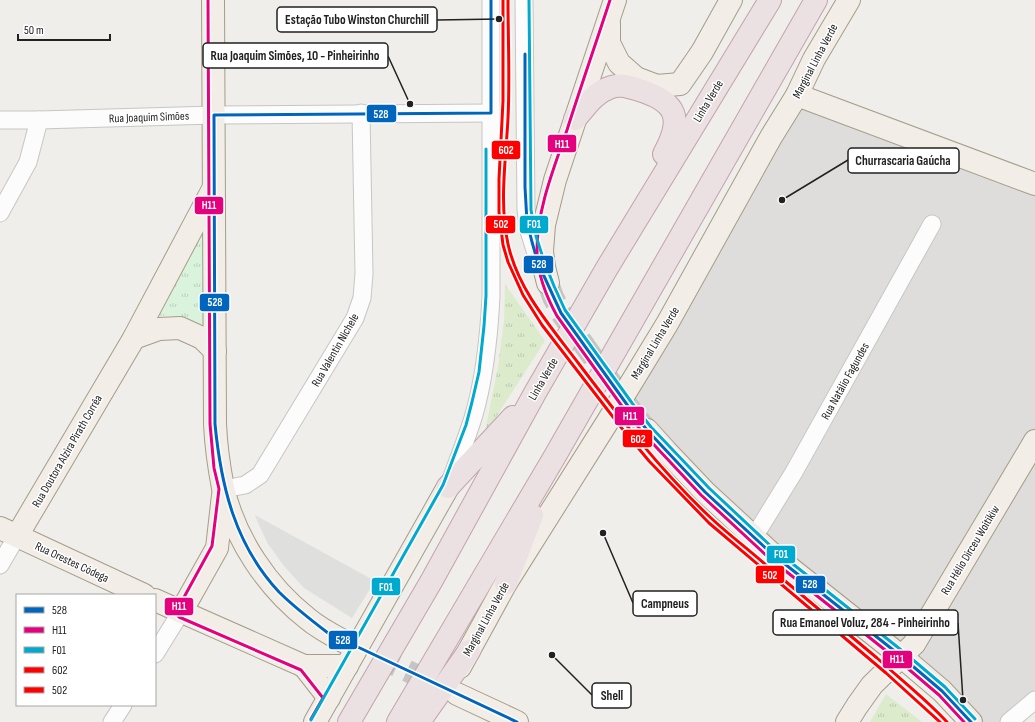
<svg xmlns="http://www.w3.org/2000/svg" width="1035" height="722" viewBox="0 0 1035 722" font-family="'Sofia Sans Condensed',sans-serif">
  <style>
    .residential { fill: #dedddc }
    .grass { fill: url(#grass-tufts) }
    .park { fill: url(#park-tufts) }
    .parking { fill: #dfdfde }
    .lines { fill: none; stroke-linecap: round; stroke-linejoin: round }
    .major-tunnel { stroke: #c6c5c3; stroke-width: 22; stroke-dasharray: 22 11; stroke-linecap: butt }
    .minor-casing { stroke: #c6c6c4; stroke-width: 19 }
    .major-casing { stroke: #a59d87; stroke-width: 24 }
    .highway-casing { stroke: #c3a3ab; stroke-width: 24 }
    .minor { stroke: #fdfcfc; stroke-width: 17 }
    .major { stroke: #f2ede7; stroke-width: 22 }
    .highway { stroke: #ebe1e2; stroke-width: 22 }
    .bus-1-casing { stroke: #fff; stroke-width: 6 }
    .bus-2-casing { stroke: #fff; stroke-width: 6 }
    .bus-3-casing { stroke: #fff; stroke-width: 6 }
    .bus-4-casing { stroke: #fff; stroke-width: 6 }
    .bus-5-casing { stroke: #fff; stroke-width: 6 }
    .bus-1 { stroke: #0065bd; stroke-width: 3 }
    .bus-2 { stroke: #e5007d; stroke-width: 3 }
    .bus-3 { stroke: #00a9ce; stroke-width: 3 }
    .bus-4 { stroke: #f00; stroke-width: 3 }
    .bus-5 { stroke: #f00; stroke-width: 3 }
    .labels { text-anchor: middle; stroke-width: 3; stroke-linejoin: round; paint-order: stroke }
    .street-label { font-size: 12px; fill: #212121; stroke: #fff }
    .leader { fill: none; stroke: #212121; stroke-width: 1.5 }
    .callout-dot { fill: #212121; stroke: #fff; stroke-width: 1.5 }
    .callout { fill: #fff; stroke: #212121; stroke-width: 1.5 }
    .callout-label { font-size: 13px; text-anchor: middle; font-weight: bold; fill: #212121 }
    .line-badge { stroke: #fff; stroke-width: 1.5 }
    .badge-label { font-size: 11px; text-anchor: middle; font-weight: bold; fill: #fff }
  </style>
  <defs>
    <pattern id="grass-tufts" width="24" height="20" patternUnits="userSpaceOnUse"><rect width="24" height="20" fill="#dbebcc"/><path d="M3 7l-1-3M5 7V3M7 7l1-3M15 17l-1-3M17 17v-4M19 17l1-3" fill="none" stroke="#bcc9af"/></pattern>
    <pattern id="park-tufts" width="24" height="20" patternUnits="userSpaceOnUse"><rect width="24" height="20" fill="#daf3dc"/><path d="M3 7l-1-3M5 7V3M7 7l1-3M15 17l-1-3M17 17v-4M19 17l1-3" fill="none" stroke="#bbd0bc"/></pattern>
  </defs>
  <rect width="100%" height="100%" fill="#efeeeb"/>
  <path class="residential" d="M 797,95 L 1035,184 L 1035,700 L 1009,722 L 971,722 L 647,430 L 628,406 Z"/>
  <g class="grass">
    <path d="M 505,284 L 545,341 L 484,436 L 498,367 L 504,321 Z"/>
    <path d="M 886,694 L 922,722 L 870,722 Z"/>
  </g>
  <path class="park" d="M 203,226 L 209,331 C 190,319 176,313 153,317 Z"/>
  <path class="parking" d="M 255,515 L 375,581 L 352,618 L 304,588 L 284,566 L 268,544 L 258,523 Z"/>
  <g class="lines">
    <g class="major-tunnel">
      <path d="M 548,283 L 553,297 L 561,313 L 628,406 L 647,430"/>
      <path d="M 347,643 L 440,686"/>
    </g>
    <defs>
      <g id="minor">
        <path d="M 524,0 L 526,210 L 529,231 L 539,263"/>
        <path d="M 0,120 L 39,120 L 214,115 L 491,113"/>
        <path d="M 0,213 L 28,162 L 39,120"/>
        <path d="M 450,482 C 458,461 466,440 473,418 C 485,378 489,337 491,296 L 491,0"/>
        <path d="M 224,489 L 245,485 L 260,475 L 355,318 L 362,298 L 364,274 L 361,113"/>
        <path d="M 754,537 L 794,472 L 932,224"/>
        <path d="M 0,565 L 17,536"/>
        <path d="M 155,654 L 181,612"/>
        <path d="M 112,722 L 123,705"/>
        <path d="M 1009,722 L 1035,700"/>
      </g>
      <g id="major">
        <path d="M 213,0 L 215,424 C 216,446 219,467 223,488 C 235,539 267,587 308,619 C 320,629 334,636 347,643"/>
        <path d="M 609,24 L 609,43 L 619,63 L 636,78 L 657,86 L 680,84 L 702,52 L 731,0"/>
        <path d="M 797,95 L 1035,184"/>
        <path d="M 548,283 L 544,267 L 542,251 L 544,225 L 555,180 L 615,0"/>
        <path d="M 134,338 L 159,329 L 180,328 L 202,338 L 215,351"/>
        <path d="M 647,430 L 666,451 L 705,492 L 771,553 L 902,657 L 942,691 L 971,722"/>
        <path d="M 0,528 L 144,595"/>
        <path d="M 17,536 L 134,338 L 213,189"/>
        <path d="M 155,600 L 304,666 L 347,666"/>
        <path d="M 181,612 L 217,548 L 223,495"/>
        <path d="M 304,666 L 329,698"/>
        <path d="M 460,667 L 506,583 L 608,421 L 667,324 L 771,137 L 797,95 L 814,59 L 849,0"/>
        <path d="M 457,694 L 517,722"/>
        <path d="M 315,722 L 448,487"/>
        <path d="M 847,722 L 857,706 L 872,685 L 914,644 L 1035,441"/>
      </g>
      <g id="highway">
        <path d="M 575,119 C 585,108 594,93 609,88 C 619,83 629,87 639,90 C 678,102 683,119 664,154"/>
        <path d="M 448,487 L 513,417"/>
        <path d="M 506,583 L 532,515"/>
        <path d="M 349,722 L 432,580 L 535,393 L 607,268 L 770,0"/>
        <path d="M 398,722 L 555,456 L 816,0"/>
        <path d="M 419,722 L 469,651"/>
      </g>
    </defs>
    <use href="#minor" class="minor-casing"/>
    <use href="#major" class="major-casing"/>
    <use href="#highway" class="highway-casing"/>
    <use href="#minor" class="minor"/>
    <use href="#major" class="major"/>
    <use href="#highway" class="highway"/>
    <defs>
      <g id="bus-1">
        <path d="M 491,0 L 491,113 L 214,115 L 215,424 C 221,486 235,545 279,592 C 294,607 311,620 328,633 L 517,722"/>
        <path d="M 525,54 L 525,187 L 527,222 L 532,242 L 538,263 L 561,313 L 628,406 L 647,430 L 705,492 L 771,553 L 902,657 L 942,691 L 971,722"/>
      </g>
      <g id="bus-2">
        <path d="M 208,0 L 210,424 L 214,468 L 219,489 L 212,546 L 177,610 L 176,613 L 179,617 L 301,670 L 323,698 L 311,719"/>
        <path d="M 610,0 C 596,43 581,86 567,130 C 554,168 537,209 537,250 C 537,273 546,296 557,316 L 624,409 L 643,433 L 701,495 L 768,557 L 899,661 L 939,695 L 964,722"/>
      </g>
      <g id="bus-3">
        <path d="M 529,0 L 531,210 L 536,236 L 544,261 L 554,286 L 565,310 L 632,403 L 651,427 L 709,488 L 774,549 L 905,653 L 945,687 L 975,719"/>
        <path d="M 311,720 L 443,485 L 466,425 L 472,402 L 479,372 L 484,326 L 486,296 L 486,149"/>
      </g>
      <path id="bus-4" d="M 508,0 C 508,39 510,79 508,118 C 506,159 499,203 508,244 C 518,290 551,327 579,364 C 620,418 661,471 711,518 C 728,534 748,549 766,565 C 803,596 840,627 877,658 C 900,679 926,699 947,722"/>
      <path id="bus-5" d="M 503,0 L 503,101 L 499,179 L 499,212 L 503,245 L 508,262 L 523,295 L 542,325 L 620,426 L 649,461 L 709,523 L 886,673 L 940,722"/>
    </defs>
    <use href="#bus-1" class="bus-1-casing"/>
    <use href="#bus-2" class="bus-2-casing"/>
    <use href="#bus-3" class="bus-3-casing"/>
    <use href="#bus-4" class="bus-4-casing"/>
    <use href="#bus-5" class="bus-5-casing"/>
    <use href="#bus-1" class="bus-1"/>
    <use href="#bus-2" class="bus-2"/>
    <use href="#bus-3" class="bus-3"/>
    <use href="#bus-4" class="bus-4"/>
    <use href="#bus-5" class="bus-5"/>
  </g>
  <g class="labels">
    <g class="street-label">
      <text transform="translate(815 61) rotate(-62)" y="4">Marginal Linha Verde</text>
      <text transform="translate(708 101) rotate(-59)" y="4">Linha Verde</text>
      <text transform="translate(149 117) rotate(-2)" y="4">Rua Joaquim Simões</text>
      <text transform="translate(655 343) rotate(-59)" y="4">Marginal Linha Verde</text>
      <text transform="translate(335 350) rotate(-60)" y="4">Rua Valentin Nichele</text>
      <text transform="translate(543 379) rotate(-60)" y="4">Linha Verde</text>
      <text transform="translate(845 381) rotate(-61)" y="4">Rua Natálio Fagundes</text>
      <text transform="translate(67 451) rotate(-60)" y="4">Rua Doutora Alzira Pirath Corrêa</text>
      <text transform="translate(970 550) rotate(-59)" y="4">Rua Hélio Dirceu Woitikiw</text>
      <text transform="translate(72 562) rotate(25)" y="4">Rua Orestes Códega</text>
      <text transform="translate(486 619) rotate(-61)" y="4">Marginal Linha Verde</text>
    </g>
  </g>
  <path class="leader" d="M499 19L437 20M410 104L388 56M782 200L848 160M603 533L633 603M963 700L958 623M552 655L592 695"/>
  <g class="callout-dot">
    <circle cx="499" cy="19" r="4"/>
    <circle cx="410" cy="104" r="4"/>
    <circle cx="782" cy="200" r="4"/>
    <circle cx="603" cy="533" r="4"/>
    <circle cx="963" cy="700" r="4"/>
    <circle cx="552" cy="655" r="4"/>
  </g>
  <g class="callout">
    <rect x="277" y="7" width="160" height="25" rx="4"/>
    <rect x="203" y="43" width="185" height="25" rx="4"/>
    <rect x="848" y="148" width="111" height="25" rx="4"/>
    <rect x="633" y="591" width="64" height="25" rx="4"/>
    <rect x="773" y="610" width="185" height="25" rx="4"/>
    <rect x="592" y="683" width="39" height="25" rx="4"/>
  </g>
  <g class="callout-label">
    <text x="357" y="24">Estação Tubo Winston Churchill</text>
    <text x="295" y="60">Rua Joaquim Simões, 10 - Pinheirinho</text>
    <text x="903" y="165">Churrascaria Gaúcha</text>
    <text x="665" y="608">Campneus</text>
    <text x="865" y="627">Rua Emanoel Voluz, 284 - Pinheirinho</text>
    <text x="612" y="700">Shell</text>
  </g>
  <g class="line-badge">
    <rect x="366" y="104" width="31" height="19" rx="4" fill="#0065bd"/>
    <rect x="547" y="134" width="30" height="19" rx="4" fill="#e5007d"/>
    <rect x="491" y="140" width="30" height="20" rx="4" fill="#f00"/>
    <rect x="194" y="196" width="30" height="19" rx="4" fill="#e5007d"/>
    <rect x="519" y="215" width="30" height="19" rx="4" fill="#00a9ce"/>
    <rect x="485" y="215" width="31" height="19" rx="4" fill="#f00"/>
    <rect x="523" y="255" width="31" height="19" rx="4" fill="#0065bd"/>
    <rect x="199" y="293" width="31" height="19" rx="4" fill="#0065bd"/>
    <rect x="614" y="406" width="31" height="20" rx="4" fill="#e5007d"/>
    <rect x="622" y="429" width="31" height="19" rx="4" fill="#f00"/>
    <rect x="766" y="545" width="30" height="19" rx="4" fill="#00a9ce"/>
    <rect x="755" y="565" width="30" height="19" rx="4" fill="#f00"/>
    <rect x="795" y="575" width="31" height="19" rx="4" fill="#0065bd"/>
    <rect x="371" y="577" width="30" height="19" rx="4" fill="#00a9ce"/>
    <rect x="164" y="597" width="30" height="19" rx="4" fill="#e5007d"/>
    <rect x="328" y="630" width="30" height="20" rx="4" fill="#0065bd"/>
    <rect x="882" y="650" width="31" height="19" rx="4" fill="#e5007d"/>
  </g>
  <g class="badge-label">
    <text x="381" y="118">528</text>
    <text x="562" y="148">H11</text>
    <text x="506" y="154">602</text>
    <text x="209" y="209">H11</text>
    <text x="534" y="228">F01</text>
    <text x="501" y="228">502</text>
    <text x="539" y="268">528</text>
    <text x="215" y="306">528</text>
    <text x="630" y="420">H11</text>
    <text x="638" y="443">602</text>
    <text x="781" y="558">F01</text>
    <text x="770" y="579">502</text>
    <text x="810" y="588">528</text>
    <text x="386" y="591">F01</text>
    <text x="179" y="610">H11</text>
    <text x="343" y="644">528</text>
    <text x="897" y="663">H11</text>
  </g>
  <rect x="16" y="594" width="140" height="112" fill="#ffffff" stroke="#a6a6a6"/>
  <rect x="24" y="607" width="20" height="6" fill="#0065bd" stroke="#a6a6a6"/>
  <text x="52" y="614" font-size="12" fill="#212121">528</text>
  <rect x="24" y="627" width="20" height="6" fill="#e5007d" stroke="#a6a6a6"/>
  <text x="52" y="634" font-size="12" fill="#212121">H11</text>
  <rect x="24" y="647" width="20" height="6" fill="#00a9ce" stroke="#a6a6a6"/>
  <text x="52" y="654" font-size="12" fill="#212121">F01</text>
  <rect x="24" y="667" width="20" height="6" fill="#ff0000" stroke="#a6a6a6"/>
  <text x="52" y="674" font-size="12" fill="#212121">602</text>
  <rect x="24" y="687" width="20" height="6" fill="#ff0000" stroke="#a6a6a6"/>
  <text x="52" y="694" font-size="12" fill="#212121">502</text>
  <path d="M18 34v6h92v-6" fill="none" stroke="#212121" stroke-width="2"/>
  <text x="24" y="34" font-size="12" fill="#212121" stroke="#ffffff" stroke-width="3" paint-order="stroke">50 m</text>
</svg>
